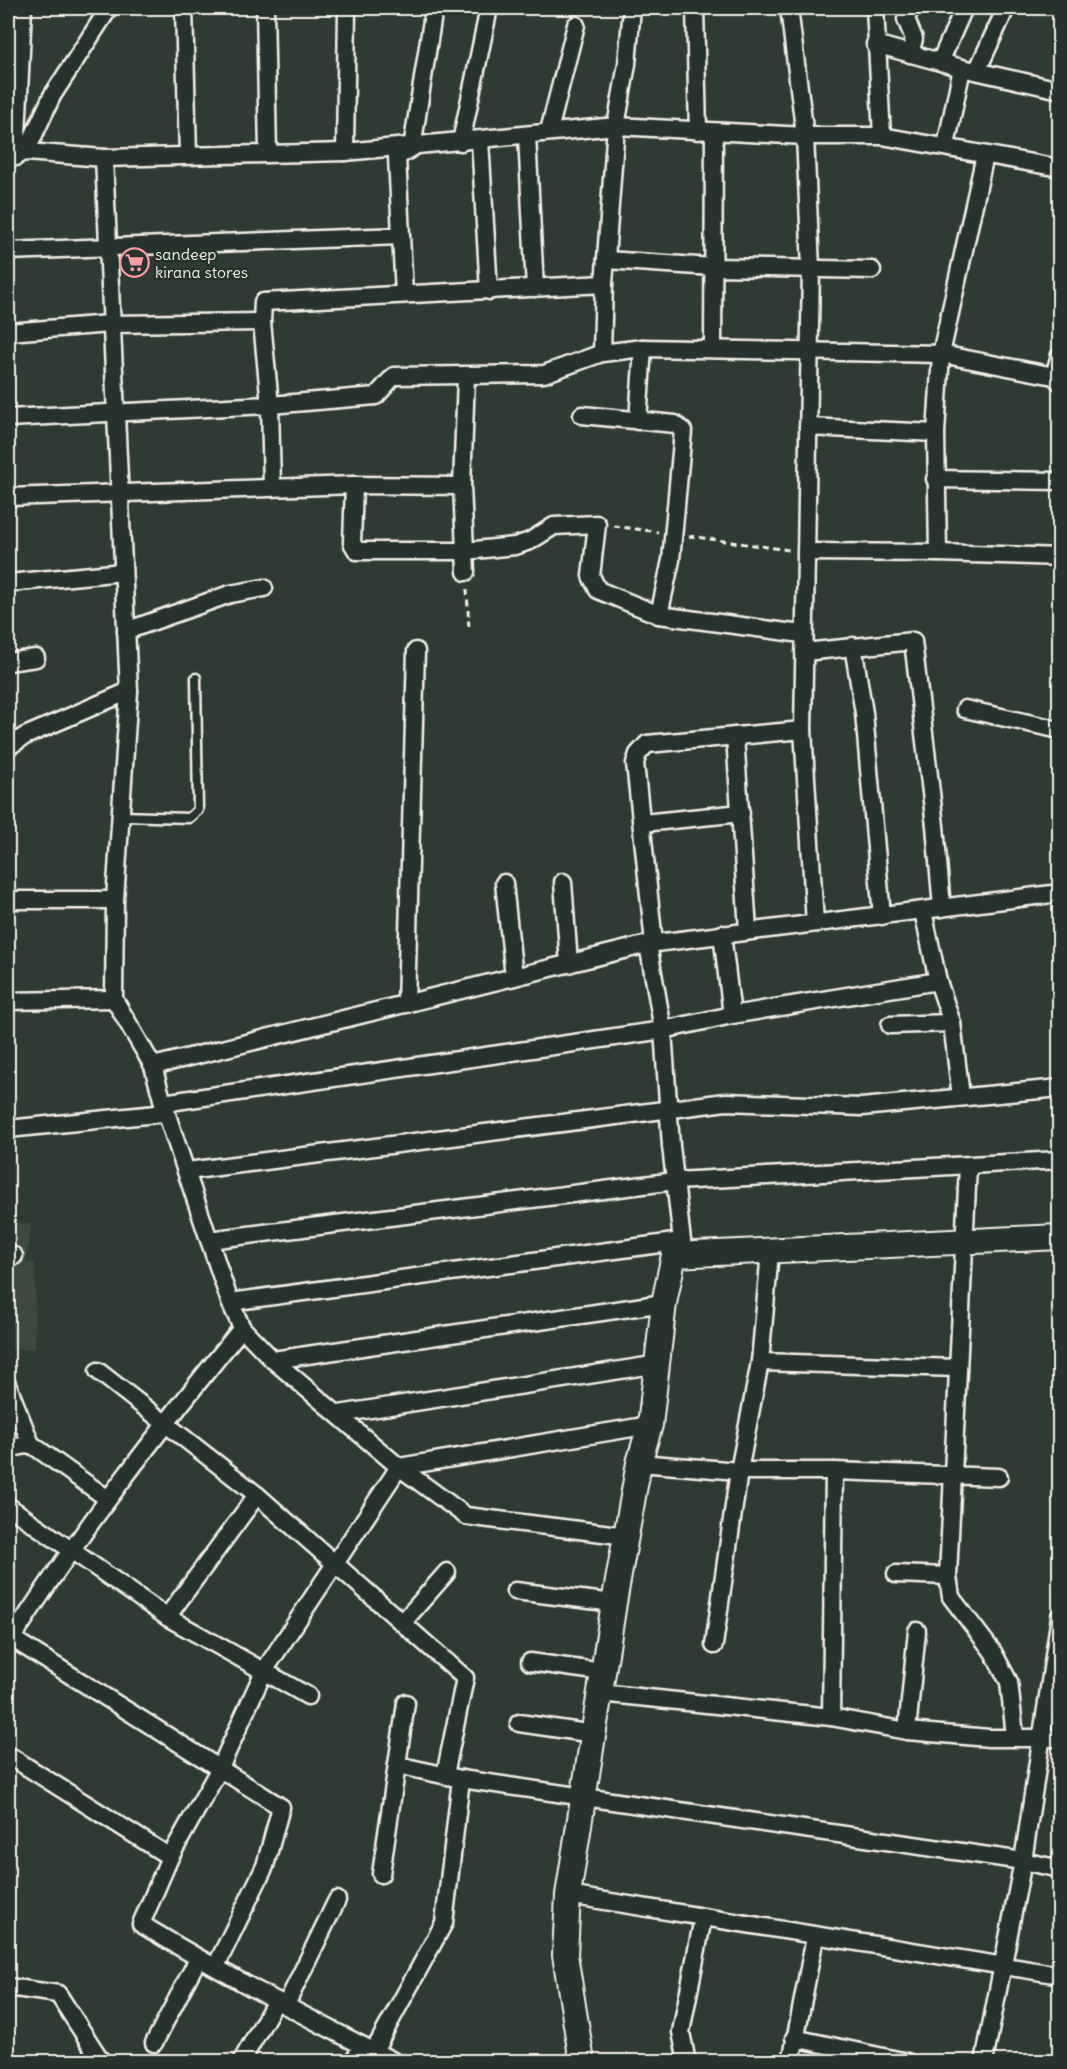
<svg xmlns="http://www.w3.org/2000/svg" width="1067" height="2069" viewBox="0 0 1067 2069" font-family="Delius,sans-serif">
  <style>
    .built { fill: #3c4841 }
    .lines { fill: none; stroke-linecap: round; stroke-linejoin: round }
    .lane-casing { stroke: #f4f1e8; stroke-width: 13 }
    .street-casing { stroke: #f4f1e8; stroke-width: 21 }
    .secondary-casing { stroke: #f4f1e8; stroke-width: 28 }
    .path { stroke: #f4f1e8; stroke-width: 3; stroke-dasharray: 6 4.5; stroke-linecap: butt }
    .lane { stroke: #26332d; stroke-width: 8 }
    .street { stroke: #26332d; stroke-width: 16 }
    .secondary { stroke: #26332d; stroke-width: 24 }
    .labels { text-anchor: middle; stroke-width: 5; stroke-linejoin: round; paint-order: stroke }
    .poi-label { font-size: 16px; fill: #f4f1e8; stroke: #26332d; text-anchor: start }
  </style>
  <rect width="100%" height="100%" fill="#2e3b34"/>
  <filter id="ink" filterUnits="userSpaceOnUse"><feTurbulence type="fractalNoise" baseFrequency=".0167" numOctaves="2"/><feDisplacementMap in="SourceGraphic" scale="12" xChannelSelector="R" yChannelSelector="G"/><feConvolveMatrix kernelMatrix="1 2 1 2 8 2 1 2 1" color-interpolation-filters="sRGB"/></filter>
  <g filter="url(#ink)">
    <path class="built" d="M 8,1222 L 31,1224 L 26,1263 L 35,1263 L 35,1349 L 8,1349 Z"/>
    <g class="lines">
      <defs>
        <path id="lane" d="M 121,816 L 189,818 L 198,810 L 196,678"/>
        <g id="street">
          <path d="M 184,8 L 188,155"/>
          <path d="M 265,8 L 268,153"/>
          <path d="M 695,8 L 698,131"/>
          <path d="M 789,8 L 805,136 L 811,268 L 803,730 L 815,923"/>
          <path d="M 875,8 L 882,136"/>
          <path d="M 875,44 L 962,68 L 1060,90"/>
          <path d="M 910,54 L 914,39 L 906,19 L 911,8"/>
          <path d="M 940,62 L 964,8"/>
          <path d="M 977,71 L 1006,8"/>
          <path d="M 549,131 L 576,25"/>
          <path d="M 527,136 L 535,288"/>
          <path d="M 480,140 L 489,291"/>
          <path d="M 461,142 L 489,8"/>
          <path d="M 946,146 L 962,68"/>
          <path d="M 26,152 L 52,96 L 109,8"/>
          <path d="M 345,152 L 347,8"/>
          <path d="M 8,157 L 26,152 L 104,158 L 345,152 L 616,126 L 805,136 L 882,136 L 1060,168"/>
          <path d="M 16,157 L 23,8"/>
          <path d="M 104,158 L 129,691 L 115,900 L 114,999 L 153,1066 L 163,1103 L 230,1302 L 242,1328 L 273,1360 L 399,1467 L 466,1516 L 627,1536"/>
          <path d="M 8,251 L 400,236"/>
          <path d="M 606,260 L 713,267 L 872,270"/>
          <path d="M 404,294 L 397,157 L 412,148 L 434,8"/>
          <path d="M 8,332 L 110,324 L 262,322"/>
          <path d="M 713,349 L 714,132"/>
          <path d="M 602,353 L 604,284 L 616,126 L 627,64 L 632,8"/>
          <path d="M 1054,376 L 1060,355"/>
          <path d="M 466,377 L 462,486 L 466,572"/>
          <path d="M 582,415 L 675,424 L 683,431 L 671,560 L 659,615"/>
          <path d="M 8,418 L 270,405 L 376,396 L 394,376 L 544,374 L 602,353 L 643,348 L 941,354 L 1054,376 L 1060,382"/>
          <path d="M 638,421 L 643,348"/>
          <path d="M 808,427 L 936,433"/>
          <path d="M 935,479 L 1060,481"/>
          <path d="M 354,485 L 352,543 L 357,551 L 465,551 L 515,546 L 530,541 L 554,526 L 597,524 L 591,576 L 598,590 L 659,615 L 802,634"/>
          <path d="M 272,487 L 270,405 L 262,322 L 263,302 L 604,284"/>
          <path d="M 8,497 L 354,485 L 462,486"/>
          <path d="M 806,552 L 938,553 L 1060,557"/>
          <path d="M 938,553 L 936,433 L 941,354 L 985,155"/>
          <path d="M 8,583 L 123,572"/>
          <path d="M 126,631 L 230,594 L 264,588"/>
          <path d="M 853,646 L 864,713 L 882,916"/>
          <path d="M 804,652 L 913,641 L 935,826 L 942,908"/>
          <path d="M 8,662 L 36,658"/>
          <path d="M 965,709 L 1060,730"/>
          <path d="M 735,736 L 748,930"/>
          <path d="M 8,747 L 25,736 L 129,691"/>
          <path d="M 643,823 L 741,813"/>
          <path d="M 563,882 L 569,964"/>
          <path d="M 504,883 L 514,977"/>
          <path d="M 8,900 L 115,900"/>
          <path d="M 923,911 L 938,981 L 952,1023 L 961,1097"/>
          <path d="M 722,934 L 732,1015"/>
          <path d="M 654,943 L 635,763 L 638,754 L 647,744 L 803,730"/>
          <path d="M 648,944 L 663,1030 L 671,1146 L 682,1241 L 677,1249"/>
          <path d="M 8,1001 L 114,999"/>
          <path d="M 406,1004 L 416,651"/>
          <path d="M 890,1025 L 952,1023"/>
          <path d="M 153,1066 L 648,944 L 1060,893"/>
          <path d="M 163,1103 L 663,1030 L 732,1015 L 938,981"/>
          <path d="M 8,1129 L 166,1113"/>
          <path d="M 968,1166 L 948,1576 L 951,1597 L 993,1652 L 1009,1682 L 1015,1736"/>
          <path d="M 187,1171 L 726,1102 L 862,1107 L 1060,1088"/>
          <path d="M 209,1240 L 675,1181 L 1060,1160"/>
          <path d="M 8,1255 L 14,1256"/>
          <path d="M 230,1302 L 682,1241"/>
          <path d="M 273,1360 L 664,1303"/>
          <path d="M 760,1362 L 958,1368"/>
          <path d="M 98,1371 L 257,1495 L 465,1678 L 445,1775"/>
          <path d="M 8,1386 L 31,1444 L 108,1499"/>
          <path d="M 339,1414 L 659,1364"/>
          <path d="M 8,1449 L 31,1444"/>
          <path d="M 639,1463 L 739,1471 L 834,1471 L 999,1477"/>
          <path d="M 8,1506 L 167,1617 L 308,1696"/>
          <path d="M 896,1574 L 948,1576"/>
          <path d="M 515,1591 L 614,1603"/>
          <path d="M 167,1617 L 257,1495"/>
          <path d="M 403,1622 L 447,1572"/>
          <path d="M 8,1636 L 281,1807 L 265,1866 L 216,1966"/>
          <path d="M 8,1645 C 78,1534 159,1430 242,1328"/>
          <path d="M 714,1645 L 739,1471 L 760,1362 L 770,1252"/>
          <path d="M 530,1662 L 603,1672"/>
          <path d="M 600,1693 L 831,1717 L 907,1731 L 989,1738 L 1060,1738"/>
          <path d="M 831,1717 L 834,1471"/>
          <path d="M 519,1723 L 594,1734"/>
          <path d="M 907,1731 L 917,1631"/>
          <path d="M 8,1755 L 170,1857"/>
          <path d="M 397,1765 L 461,1779 L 1023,1861 L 1060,1869"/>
          <path d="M 381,1874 L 406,1703"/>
          <path d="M 568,1895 L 1060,1975"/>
          <path d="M 8,1987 L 58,1994 L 102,2062"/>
          <path d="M 286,2005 L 337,1900"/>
          <path d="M 794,2038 L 907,2062"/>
          <path d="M 154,2043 L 198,1959"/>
          <path d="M 374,2051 L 444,1923 L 461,1779"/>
          <path d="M 241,2062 L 276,2001"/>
          <path d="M 354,2062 L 361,2046"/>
          <path d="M 395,2062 C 309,2019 223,1974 141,1924 L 170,1857 L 220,1768 L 264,1671 L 399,1467 L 650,1425"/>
          <path d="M 687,2062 L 681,2032 L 703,1918"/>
          <path d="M 791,2062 L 815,1937"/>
          <path d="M 984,2062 L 1023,1861 L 1060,1616"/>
        </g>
        <path id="secondary" d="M 582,2062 L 565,1955 L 568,1895 L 614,1603 L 639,1463 L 650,1425 L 664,1303 L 674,1255 L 1060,1237"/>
      </defs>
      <use href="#lane" class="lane-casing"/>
      <use href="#street" class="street-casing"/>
      <use href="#secondary" class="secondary-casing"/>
      <g class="path">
        <path d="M 614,526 L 658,532"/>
        <path d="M 689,536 L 789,550"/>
        <path d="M 467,589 L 469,629"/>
      </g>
      <use href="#lane" class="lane"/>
      <use href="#street" class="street"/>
      <use href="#secondary" class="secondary"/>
    </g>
  </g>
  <defs>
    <symbol id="supermarket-ring" viewBox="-11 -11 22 22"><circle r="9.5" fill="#26332d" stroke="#ff9aa2" stroke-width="1.5"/><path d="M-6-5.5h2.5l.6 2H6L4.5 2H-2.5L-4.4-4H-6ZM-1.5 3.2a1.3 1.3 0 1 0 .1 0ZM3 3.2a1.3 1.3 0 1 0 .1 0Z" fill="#ff9aa2"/></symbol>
  </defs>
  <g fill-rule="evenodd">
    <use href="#supermarket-ring" x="118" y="246" width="33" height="33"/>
  </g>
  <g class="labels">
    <g class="poi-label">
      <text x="155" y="260">sandeep<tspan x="155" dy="18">kirana stores</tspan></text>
    </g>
  </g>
  <rect width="1067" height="2069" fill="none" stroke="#26332d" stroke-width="30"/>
  <rect x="15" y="15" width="1037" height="2039" fill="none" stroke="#f4f1e8" stroke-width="2" filter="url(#ink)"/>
</svg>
